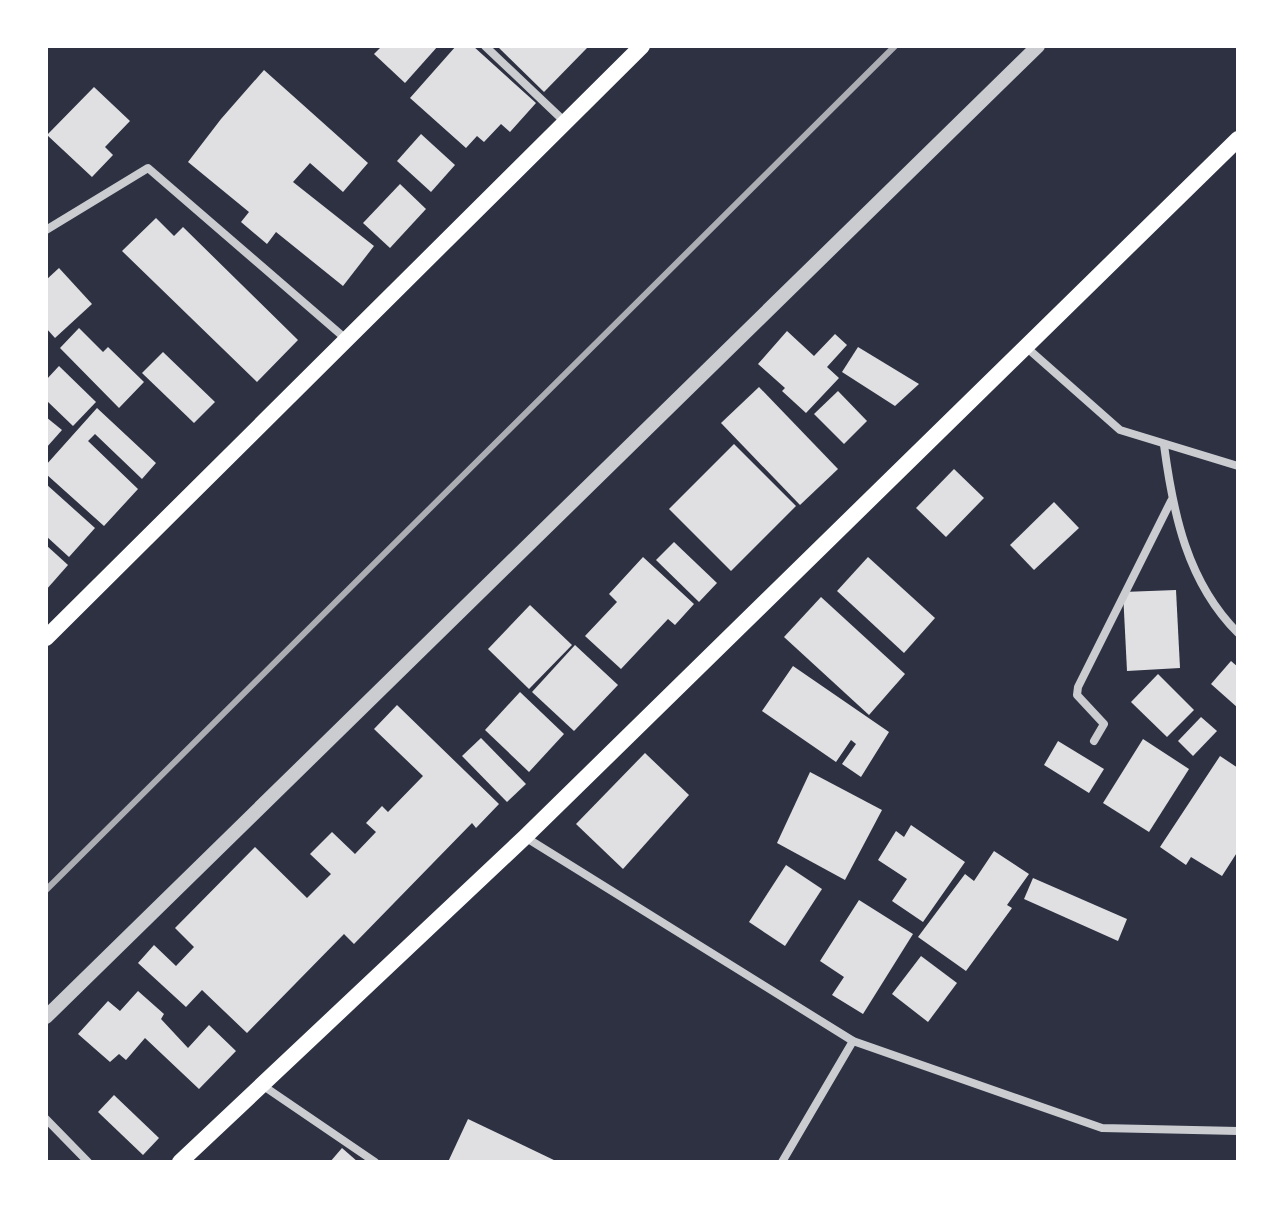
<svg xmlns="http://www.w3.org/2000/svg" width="1284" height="1208" viewBox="0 0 1284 1208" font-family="Poppins,sans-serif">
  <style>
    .building { fill: #e0e0e3 }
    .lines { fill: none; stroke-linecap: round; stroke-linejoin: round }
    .minor { stroke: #caccd0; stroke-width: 8 }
    .tertiary { stroke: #caccd0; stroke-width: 14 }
    .secondary { stroke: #fff; stroke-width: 16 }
    .rail { stroke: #abadb3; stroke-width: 6 }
  </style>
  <rect width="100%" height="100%" fill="#2d3142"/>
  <g class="building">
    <path d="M 382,46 L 438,46 L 405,83 L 374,54 Z"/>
    <path d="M 456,46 L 473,46 L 536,103 L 510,132 L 501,124 L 484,142 L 477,136 L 466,148 L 410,98 Z"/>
    <path d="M 497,46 L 585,46 L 587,48 L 544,92 Z"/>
    <path d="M 264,70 L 368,163 L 343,192 L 310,163 L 293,182 L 374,246 L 343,286 L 276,232 L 267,244 L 241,222 L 249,212 L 188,162 L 221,119 Z"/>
    <path d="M 94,87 L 130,121 L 105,147 L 113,155 L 92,177 L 47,135 Z"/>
    <path d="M 421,134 L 455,165 L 431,192 L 397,161 Z"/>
    <path d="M 400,184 L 426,209 L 390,248 L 363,223 Z"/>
    <path d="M 156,218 L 174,236 L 183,227 L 298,340 L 257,382 L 122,251 Z"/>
    <path d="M 59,268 L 92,304 L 55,338 L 46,328 L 46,280 Z"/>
    <path d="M 79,328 L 103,352 L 108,347 L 144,382 L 119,408 L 60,348 Z"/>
    <path d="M 787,331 L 814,356 L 835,334 L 847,345 L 827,367 L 839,378 L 806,413 L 782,391 L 785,388 L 758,364 Z"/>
    <path d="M 858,347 L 919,384 L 895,406 L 842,372 Z"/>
    <path d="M 163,352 L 215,402 L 194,423 L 142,373 Z"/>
    <path d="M 59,366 L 96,402 L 73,426 L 46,400 L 46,380 Z"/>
    <path d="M 759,387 L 838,469 L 800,505 L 721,423 Z"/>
    <path d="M 838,391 L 867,421 L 844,444 L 814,414 Z"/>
    <path d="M 97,408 L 156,463 L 142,479 L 95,434 L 88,441 L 138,489 L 104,526 L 46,474 L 46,465 Z"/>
    <path d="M 46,417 L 62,430 L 46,448 Z"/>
    <path d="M 734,444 L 796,506 L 731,571 L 669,509 Z"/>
    <path d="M 954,469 L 984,498 L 946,537 L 916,508 Z"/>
    <path d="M 46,484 L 95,528 L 69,557 L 46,536 Z"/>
    <path d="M 1054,502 L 1079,528 L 1034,570 L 1010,545 Z"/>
    <path d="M 674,542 L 717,583 L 699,602 L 656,560 Z"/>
    <path d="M 46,545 L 68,565 L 46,590 Z"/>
    <path d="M 643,557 L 694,604 L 675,625 L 668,619 L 621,669 L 585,636 L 617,602 L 609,594 Z"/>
    <path d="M 868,557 L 935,618 L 904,653 L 837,591 Z"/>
    <path d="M 1176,590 L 1180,668 L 1127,671 L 1123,592 Z"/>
    <path d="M 821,597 L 905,674 L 869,715 L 784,637 Z"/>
    <path d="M 530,605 L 572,645 L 529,689 L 488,649 Z"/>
    <path d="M 575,645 L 618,685 L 574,731 L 532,692 Z"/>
    <path d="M 1231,661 L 1238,667 L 1238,708 L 1211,684 Z"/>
    <path d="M 793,666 L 889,732 L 861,777 L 842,764 L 856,744 L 851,740 L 836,762 L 762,711 Z"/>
    <path d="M 1158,674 L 1194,710 L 1167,737 L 1131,702 Z"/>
    <path d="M 520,692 L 564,734 L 529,772 L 485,730 Z"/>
    <path d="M 397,705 L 499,804 L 476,828 L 472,823 L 354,944 L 344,934 L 247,1033 L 202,990 L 186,1007 L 138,963 L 154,945 L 176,966 L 194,947 L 175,928 L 255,847 L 307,898 L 331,874 L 310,854 L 332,832 L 355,854 L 376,832 L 366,823 L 382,806 L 388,812 L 423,776 L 374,729 Z"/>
    <path d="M 1201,717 L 1217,731 L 1193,756 L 1178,741 Z"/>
    <path d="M 481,738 L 526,784 L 507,802 L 462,756 Z"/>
    <path d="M 1143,739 L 1189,769 L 1149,832 L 1103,803 Z"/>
    <path d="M 1058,741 L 1104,769 L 1089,793 L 1044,765 Z"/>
    <path d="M 645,753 L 689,795 L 623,869 L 576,824 Z"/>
    <path d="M 1220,756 L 1238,768 L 1238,851 L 1222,876 L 1191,857 L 1186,865 L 1160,847 Z"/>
    <path d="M 810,772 L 882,810 L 845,880 L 777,843 Z"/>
    <path d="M 911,825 L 965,862 L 923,922 L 892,901 L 907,879 L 878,860 L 896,831 L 904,837 Z"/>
    <path d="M 994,851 L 1029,874 L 1007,905 L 1012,908 L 966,971 L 918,937 L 965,874 L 974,881 Z"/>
    <path d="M 786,865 L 822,889 L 785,946 L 749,922 Z"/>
    <path d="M 1033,878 L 1127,919 L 1118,941 L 1024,899 Z"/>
    <path d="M 859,900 L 913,934 L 863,1014 L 832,995 L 844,977 L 820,961 Z"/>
    <path d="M 921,956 L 957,983 L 928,1022 L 892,994 Z"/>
    <path d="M 138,991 L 164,1014 L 161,1019 L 188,1048 L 209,1025 L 236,1051 L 199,1089 L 145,1038 L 126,1060 L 119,1054 L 110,1062 L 78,1034 L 108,1001 L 120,1011 Z"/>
    <path d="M 114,1095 L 159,1138 L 143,1155 L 98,1112 Z"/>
    <path d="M 468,1119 L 558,1162 L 448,1162 Z"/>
    <path d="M 342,1148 L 358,1162 L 330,1162 Z"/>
  </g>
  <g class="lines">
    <g class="minor">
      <path d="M 485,46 L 565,122"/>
      <path d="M 46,230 L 148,168 L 346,339"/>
      <path d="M 1026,347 L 1120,430 L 1238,466"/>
      <path d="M 1164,445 C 1173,513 1187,582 1238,633"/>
      <path d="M 1094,741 L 1104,724 L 1077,695 L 1078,687 L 1171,501"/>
      <path d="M 525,837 L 853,1041 L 1102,1128 L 1238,1131"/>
      <path d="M 262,1085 L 375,1162"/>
      <path d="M 46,1119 L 88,1162"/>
      <path d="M 782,1162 L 853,1041"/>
    </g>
    <path class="tertiary" d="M 46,1017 L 1038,46"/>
    <g class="secondary">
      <path d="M 46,638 L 642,46"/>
      <path d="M 180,1162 L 525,837 L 1238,139"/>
    </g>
    <path class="rail" d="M 46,890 L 895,46"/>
  </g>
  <rect width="1284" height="1208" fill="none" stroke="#ffffff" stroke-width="96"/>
</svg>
